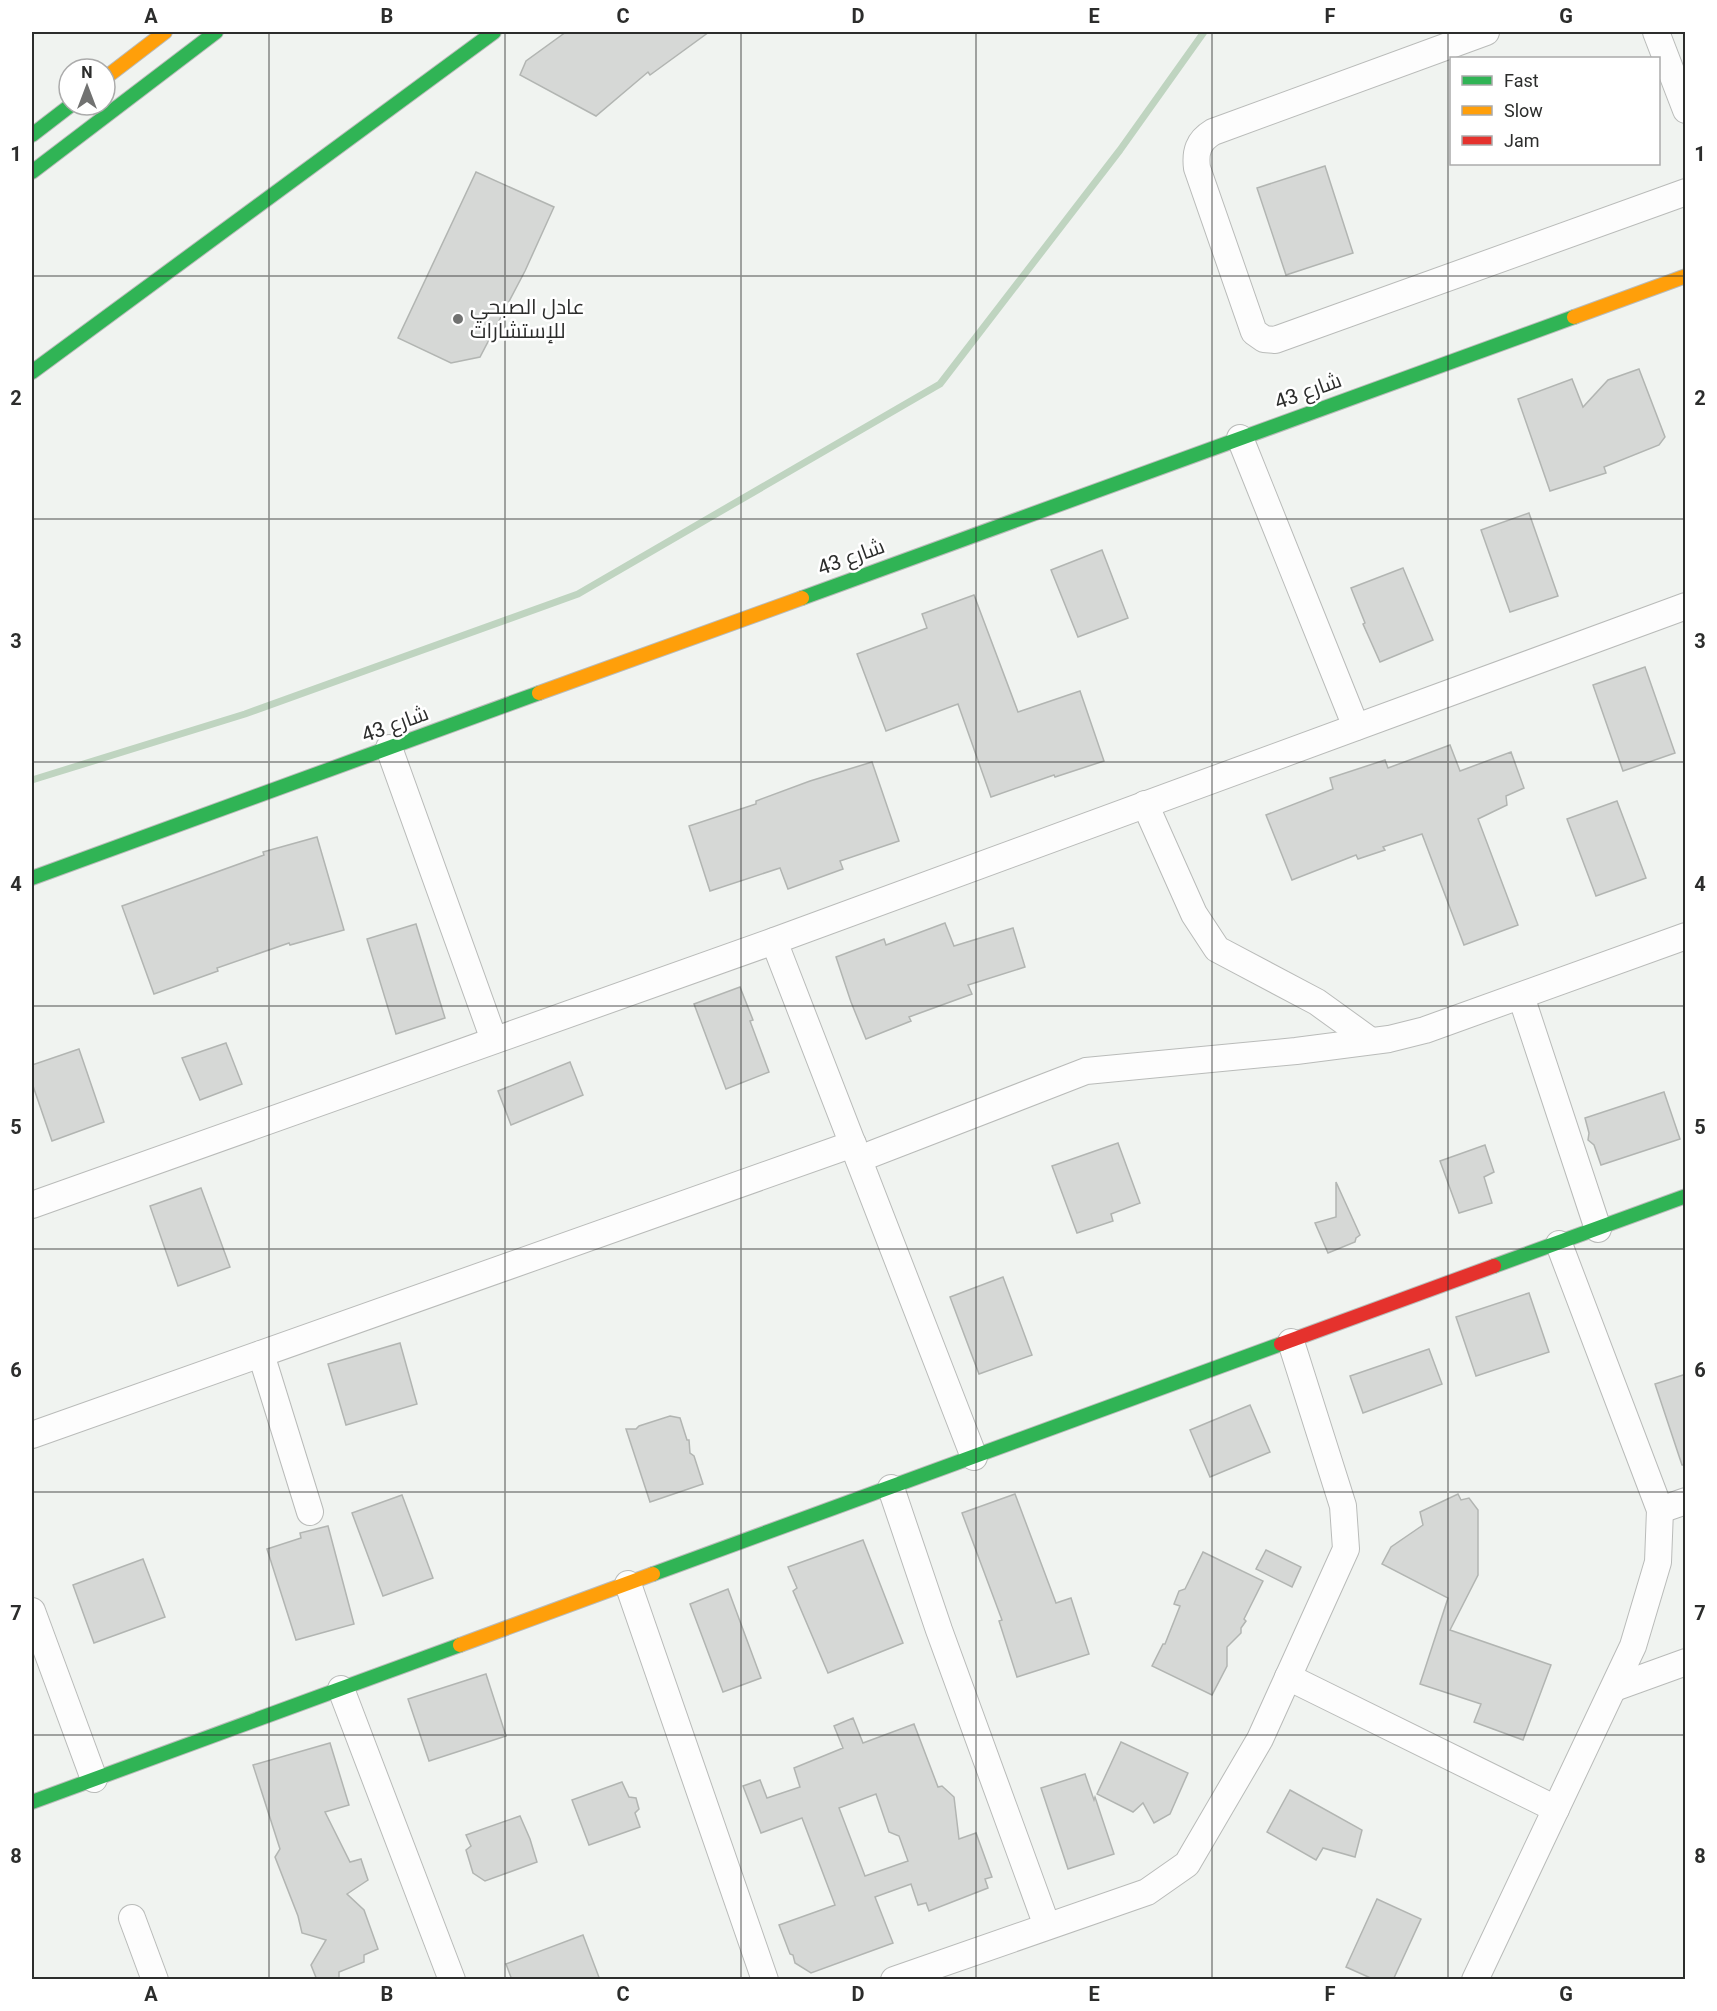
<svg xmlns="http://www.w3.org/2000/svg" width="1717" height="2011" viewBox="0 0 1717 2011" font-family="Roboto,Cairo,sans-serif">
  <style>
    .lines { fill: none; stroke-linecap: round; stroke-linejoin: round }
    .stream { stroke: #bfd4c0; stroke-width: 7 }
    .building { fill: #d6d8d6; stroke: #b2b5b2; stroke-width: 1.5; fill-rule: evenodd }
    .street-casing { stroke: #b9bbb9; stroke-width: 28 }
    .fast-casing { stroke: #b9bbb9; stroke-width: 16 }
    .slow-casing { stroke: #b9bbb9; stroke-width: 16 }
    .jam-casing { stroke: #b9bbb9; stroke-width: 16 }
    .street { stroke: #fdfdfd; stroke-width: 26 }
    .fast { stroke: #30b455; stroke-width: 14 }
    .slow { stroke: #ff9f0a; stroke-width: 14 }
    .jam { stroke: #e5322d; stroke-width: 14 }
    .grid { fill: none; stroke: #2c2d2c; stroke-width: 1.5; stroke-opacity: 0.55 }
    .poi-dot { fill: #717271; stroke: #fff; stroke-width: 2 }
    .labels { text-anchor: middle; stroke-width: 5; stroke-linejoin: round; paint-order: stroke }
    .poi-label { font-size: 21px; fill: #2c2d2c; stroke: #fff; text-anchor: start }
    .street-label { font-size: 21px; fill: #2c2d2c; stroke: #fff }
    .neatline { fill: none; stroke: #2c2d2c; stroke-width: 2 }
    .grid-label { font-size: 20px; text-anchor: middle; font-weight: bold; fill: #2c2d2c }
  </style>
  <rect width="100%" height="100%" fill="#f0f3f0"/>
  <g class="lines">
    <path class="stream" d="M 32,780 L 245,714 L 578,594 L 940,384 L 1120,150 L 1204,32"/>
  </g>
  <g class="building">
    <path d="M 566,32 L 709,32 L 650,75 L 648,72 L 596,116 L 520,75 L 526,61 Z"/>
    <path d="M 1325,166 L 1353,253 L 1286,275 L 1257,188 Z"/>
    <path d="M 476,172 L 554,207 L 525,271 L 480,357 L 451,363 L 398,338 Z"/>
    <path d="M 1639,369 L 1665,437 L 1659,445 L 1604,467 L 1606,473 L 1550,491 L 1518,399 L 1572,379 L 1583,407 L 1608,380 Z"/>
    <path d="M 1529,513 L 1558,596 L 1510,612 L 1481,530 Z"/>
    <path d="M 1102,550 L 1128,618 L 1078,637 L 1051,570 Z"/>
    <path d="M 1403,568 L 1433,640 L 1380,662 L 1363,624 L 1365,623 L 1351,588 Z"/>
    <path d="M 974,595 L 1018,712 L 1080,691 L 1104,761 L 1055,777 L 1054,775 L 991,797 L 958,704 L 886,731 L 857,654 L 927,628 L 922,614 Z"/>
    <path d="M 1645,667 L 1675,753 L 1623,771 L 1593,685 Z"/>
    <path d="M 1450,745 L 1460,771 L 1511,752 L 1524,788 L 1506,796 L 1507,805 L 1478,819 L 1518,925 L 1464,945 L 1422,834 L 1383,847 L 1385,850 L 1358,859 L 1356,855 L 1292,880 L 1266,815 L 1333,789 L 1330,778 L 1385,760 L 1388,768 Z"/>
    <path d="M 872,762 L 899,841 L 840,861 L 843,869 L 788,889 L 780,868 L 710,891 L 689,826 L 756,804 L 756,801 L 810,781 Z"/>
    <path d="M 1617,801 L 1646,878 L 1596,896 L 1567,819 Z"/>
    <path d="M 317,837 L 344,930 L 290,945 L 289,943 L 217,968 L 218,971 L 154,994 L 122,906 L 264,855 L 263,852 Z"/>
    <path d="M 945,923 L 954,946 L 1013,928 L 1025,967 L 968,985 L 972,994 L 909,1017 L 911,1021 L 866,1039 L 851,1002 L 836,957 L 884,939 L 886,945 Z"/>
    <path d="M 416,924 L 445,1018 L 396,1034 L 367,939 Z"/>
    <path d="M 740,987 L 753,1020 L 750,1021 L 769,1072 L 726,1089 L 694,1004 Z"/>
    <path d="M 226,1043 L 242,1084 L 200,1100 L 182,1058 Z"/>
    <path d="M 79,1049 L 104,1122 L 52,1141 L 32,1083 L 32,1065 Z"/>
    <path d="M 570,1062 L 583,1095 L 511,1125 L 498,1091 Z"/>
    <path d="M 1664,1092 L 1680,1139 L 1601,1165 L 1594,1145 L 1588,1140 L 1589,1133 L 1585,1118 Z"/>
    <path d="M 1118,1143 L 1140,1203 L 1111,1214 L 1113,1221 L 1077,1233 L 1052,1166 Z"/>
    <path d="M 1485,1145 L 1494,1172 L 1484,1177 L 1492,1203 L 1459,1213 L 1440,1161 Z"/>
    <path d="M 1336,1182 L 1360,1235 L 1356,1238 L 1355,1242 L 1328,1253 L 1315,1223 L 1336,1217 Z"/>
    <path d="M 201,1188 L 230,1267 L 178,1286 L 150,1206 Z"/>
    <path d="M 1003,1277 L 1032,1355 L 979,1374 L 950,1297 Z"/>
    <path d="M 1529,1293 L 1549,1352 L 1476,1376 L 1456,1317 Z"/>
    <path d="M 400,1343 L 417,1404 L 346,1425 L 328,1364 Z"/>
    <path d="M 1429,1349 L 1442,1384 L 1363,1413 L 1350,1376 Z"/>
    <path d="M 1686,1374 L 1686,1465 L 1682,1465 L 1655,1384 Z"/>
    <path d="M 1250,1405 L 1270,1452 L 1210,1477 L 1190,1430 Z"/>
    <path d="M 670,1416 L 680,1418 L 687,1440 L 689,1440 L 690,1453 L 694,1456 L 703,1484 L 650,1502 L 626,1429 L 636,1429 L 639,1426 Z"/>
    <path d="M 1015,1494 L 1056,1603 L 1071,1598 L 1089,1654 L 1017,1677 L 999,1621 L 1002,1620 L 962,1513 Z"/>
    <path d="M 1458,1494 L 1461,1500 L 1469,1498 L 1478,1510 L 1478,1575 L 1450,1630 L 1551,1665 L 1523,1740 L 1474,1722 L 1481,1704 L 1420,1684 L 1448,1598 L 1382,1564 L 1391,1547 L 1423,1525 L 1420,1512 Z"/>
    <path d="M 402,1495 L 433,1578 L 383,1596 L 352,1513 Z"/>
    <path d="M 328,1526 L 354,1624 L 296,1640 L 267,1549 L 301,1538 L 300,1533 Z"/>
    <path d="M 863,1540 L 903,1643 L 828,1673 L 793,1591 L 797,1588 L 788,1567 Z"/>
    <path d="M 1266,1550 L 1301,1567 L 1292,1587 L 1256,1569 Z"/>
    <path d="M 1203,1552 L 1263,1581 L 1244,1619 L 1246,1621 L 1241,1628 L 1241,1633 L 1227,1647 L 1227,1666 L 1212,1695 L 1152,1666 L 1163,1644 L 1165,1644 L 1180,1606 L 1174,1604 L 1179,1591 L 1185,1589 Z"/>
    <path d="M 143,1559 L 165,1617 L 94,1643 L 73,1585 Z"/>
    <path d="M 728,1589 L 761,1678 L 723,1692 L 690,1604 Z"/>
    <path d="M 486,1674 L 506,1736 L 429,1761 L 408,1699 Z"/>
    <path d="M 853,1718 L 863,1743 L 914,1724 L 938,1787 L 942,1786 L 954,1797 L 959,1839 L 976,1833 L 992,1877 L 985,1879 L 988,1888 L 929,1911 L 926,1903 L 918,1905 L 911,1884 L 875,1897 L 893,1943 L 811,1973 L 795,1963 L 793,1955 L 790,1954 L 779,1925 L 835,1905 L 802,1818 L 761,1833 L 743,1786 L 760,1780 L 767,1798 L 800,1787 L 794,1768 L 843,1748 L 834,1726 ZM 876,1794 L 889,1832 L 899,1836 L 908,1861 L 865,1876 L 839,1808 Z"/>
    <path d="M 1121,1742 L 1188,1773 L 1170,1814 L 1154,1823 L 1143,1803 L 1133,1812 L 1097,1794 Z"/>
    <path d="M 330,1743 L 349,1805 L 325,1812 L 350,1862 L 361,1859 L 368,1880 L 347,1894 L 364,1910 L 378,1949 L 364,1955 L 364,1962 L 339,1972 L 339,1980 L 317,1980 L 311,1965 L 326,1940 L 302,1933 L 298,1916 L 275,1857 L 280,1849 L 253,1765 Z"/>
    <path d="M 1085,1774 L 1094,1800 L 1095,1797 L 1114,1854 L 1068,1869 L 1041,1788 Z"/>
    <path d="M 622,1782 L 629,1797 L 636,1798 L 639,1809 L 635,1813 L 640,1827 L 589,1845 L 572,1800 Z"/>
    <path d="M 1290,1790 L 1362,1830 L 1355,1857 L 1323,1848 L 1316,1860 L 1267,1832 Z"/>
    <path d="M 520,1816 L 530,1839 L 537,1862 L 485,1881 L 473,1873 L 466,1850 L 471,1846 L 466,1835 Z"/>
    <path d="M 1377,1899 L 1421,1919 L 1393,1980 L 1375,1980 L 1346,1967 Z"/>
    <path d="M 583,1935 L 600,1980 L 512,1980 L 506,1964 Z"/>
  </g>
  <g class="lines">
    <defs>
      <g id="street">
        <path d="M 1486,32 L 1213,132 C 1198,141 1195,152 1197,168 L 1254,332 L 1264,339 L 1275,340 L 1686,192"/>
        <path d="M 1656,32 L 1686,110"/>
        <path d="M 1240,438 L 1356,727"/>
        <path d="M 389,748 L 494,1040"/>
        <path d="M 1145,804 L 1194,914 L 1217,949 L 1317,1002 L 1371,1041"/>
        <path d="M 774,941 L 974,1457"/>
        <path d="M 1521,996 L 1598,1229"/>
        <path d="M 859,1159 L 1086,1071 L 1296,1051 L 1389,1039 L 1425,1030 L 1686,936"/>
        <path d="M 32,1205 L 774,941 L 1686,606"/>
        <path d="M 261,1354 L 310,1512"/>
        <path d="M 32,1435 L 853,1144"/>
        <path d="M 891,1488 L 939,1630 L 1047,1926"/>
        <path d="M 1660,1510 L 1686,1501"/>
        <path d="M 628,1584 L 765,1980"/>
        <path d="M 32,1611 L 94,1779"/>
        <path d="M 1288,1677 L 1556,1809"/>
        <path d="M 1614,1688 L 1686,1662"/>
        <path d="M 341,1689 L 452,1980"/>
        <path d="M 132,1918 L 155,1980"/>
        <path d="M 894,1980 L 1147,1892 L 1187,1864 L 1260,1739 L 1346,1549 L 1343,1506 L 1291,1342"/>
        <path d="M 1475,1980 L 1633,1646 L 1658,1562 L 1660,1510 L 1559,1244"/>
      </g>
      <g id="fast">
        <path d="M 32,135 L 71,105"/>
        <path d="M 32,172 L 216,32"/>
        <path d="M 32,372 L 494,32"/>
        <path d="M 802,598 L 1574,317"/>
        <path d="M 32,878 L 539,693"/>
        <path d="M 1494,1266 L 1686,1196"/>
        <path d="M 653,1574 L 1281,1344"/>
        <path d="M 32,1802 L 460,1645"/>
      </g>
      <g id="slow">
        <path d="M 105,78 L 165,32"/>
        <path d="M 1574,317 L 1686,276"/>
        <path d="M 539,693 L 802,598"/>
        <path d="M 460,1645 L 653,1574"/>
      </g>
      <path id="jam" d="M 1281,1344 L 1494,1266"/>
    </defs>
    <use href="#street" class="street-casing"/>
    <use href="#fast" class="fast-casing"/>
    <use href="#slow" class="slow-casing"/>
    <use href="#jam" class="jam-casing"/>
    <use href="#street" class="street"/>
    <use href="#fast" class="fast"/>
    <use href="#slow" class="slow"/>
    <use href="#jam" class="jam"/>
  </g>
  <path class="grid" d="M 269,32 L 269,1980M 505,32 L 505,1980M 741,32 L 741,1980M 976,32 L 976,1980M 1212,32 L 1212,1980M 1448,32 L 1448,1980M 32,276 L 1686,276M 32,519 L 1686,519M 32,762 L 1686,762M 32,1006 L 1686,1006M 32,1249 L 1686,1249M 32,1492 L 1686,1492M 32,1735 L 1686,1735"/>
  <circle class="poi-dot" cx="458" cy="319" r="6"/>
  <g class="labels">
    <g class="poi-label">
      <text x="470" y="314">عادل الصبحي<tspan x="470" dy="24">للإستشارات</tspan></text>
    </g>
    <g class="street-label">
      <text transform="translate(1308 391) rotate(-20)" y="7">شارع 43</text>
      <text transform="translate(851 557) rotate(-20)" y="7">شارع 43</text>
      <text transform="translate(395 724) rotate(-20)" y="7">شارع 43</text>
    </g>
  </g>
  <rect width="1717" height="2011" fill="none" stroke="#ffffff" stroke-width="66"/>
  <rect x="1450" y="57" width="210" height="108" fill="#ffffff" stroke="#ababab" stroke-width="1.5"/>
  <rect x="1462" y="76" width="30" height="9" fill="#30b455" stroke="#ababab" stroke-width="1.5"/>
  <text x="1504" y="87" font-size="18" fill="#2c2d2c">Fast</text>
  <rect x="1462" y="106" width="30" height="9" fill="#ff9f0a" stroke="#ababab" stroke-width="1.5"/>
  <text x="1504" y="117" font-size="18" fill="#2c2d2c">Slow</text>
  <rect x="1462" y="136" width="30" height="9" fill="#e5322d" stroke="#ababab" stroke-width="1.5"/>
  <text x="1504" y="147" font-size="18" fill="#2c2d2c">Jam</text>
  <g transform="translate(87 87)"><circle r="28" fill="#ffffff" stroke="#ababab" stroke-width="1.5"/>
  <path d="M0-4.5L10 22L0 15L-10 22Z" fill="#717271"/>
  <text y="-9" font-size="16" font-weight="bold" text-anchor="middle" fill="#2c2d2c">N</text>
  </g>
  <rect x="33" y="33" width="1651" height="1945" class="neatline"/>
  <g class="grid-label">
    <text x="151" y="23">A</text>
    <text x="387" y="23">B</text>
    <text x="623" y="23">C</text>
    <text x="858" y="23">D</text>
    <text x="1094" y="23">E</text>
    <text x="1330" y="23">F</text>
    <text x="1566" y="23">G</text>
    <text x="16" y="161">1</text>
    <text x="1700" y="161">1</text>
    <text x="16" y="405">2</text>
    <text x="1700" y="405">2</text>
    <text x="16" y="648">3</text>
    <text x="1700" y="648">3</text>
    <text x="16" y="891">4</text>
    <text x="1700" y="891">4</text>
    <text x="16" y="1134">5</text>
    <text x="1700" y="1134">5</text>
    <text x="16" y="1377">6</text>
    <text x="1700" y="1377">6</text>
    <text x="16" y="1620">7</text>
    <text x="1700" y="1620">7</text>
    <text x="16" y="1863">8</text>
    <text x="1700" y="1863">8</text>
    <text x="151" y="2001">A</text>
    <text x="387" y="2001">B</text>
    <text x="623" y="2001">C</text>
    <text x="858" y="2001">D</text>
    <text x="1094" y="2001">E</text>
    <text x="1330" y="2001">F</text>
    <text x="1566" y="2001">G</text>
  </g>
</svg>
